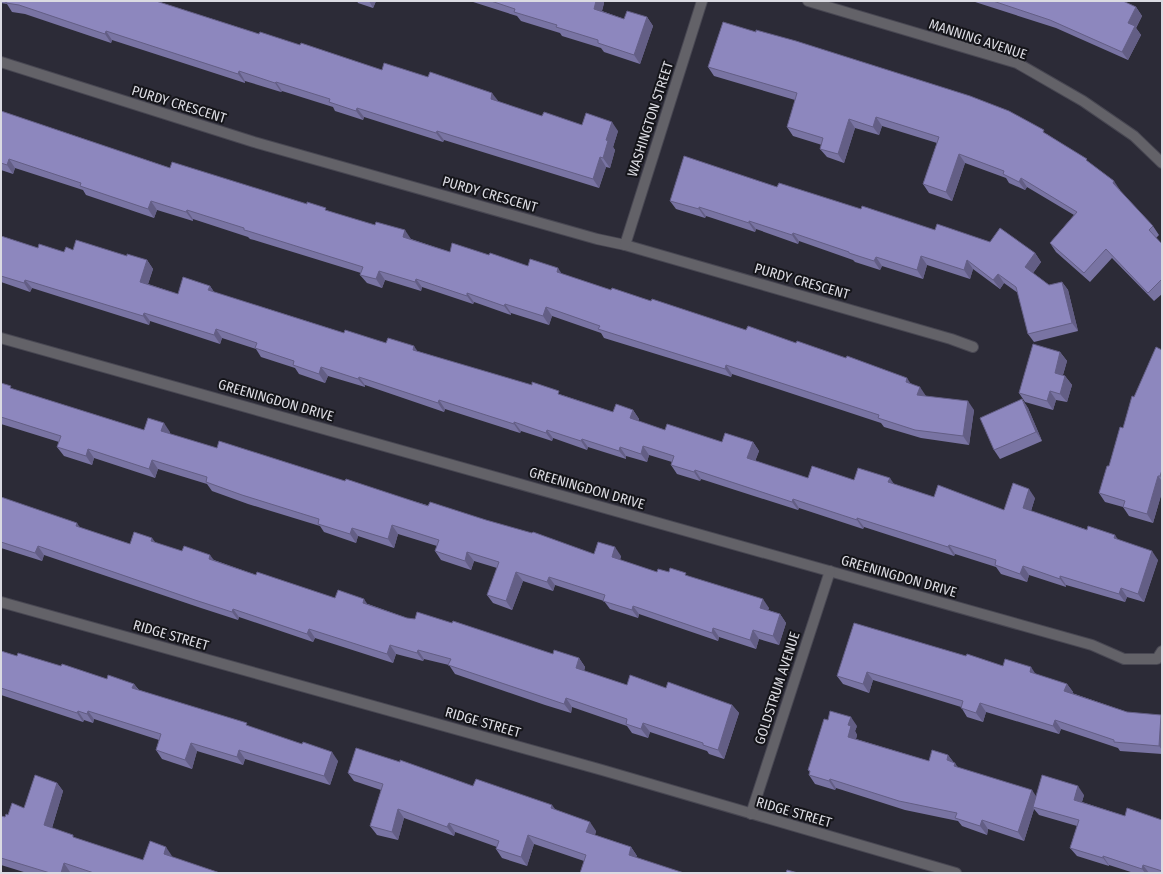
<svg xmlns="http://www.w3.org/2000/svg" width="1163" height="874" viewBox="0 0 1163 874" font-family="'Fira Sans Condensed',sans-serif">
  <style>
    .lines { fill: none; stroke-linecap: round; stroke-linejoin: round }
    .street-casing { stroke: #484752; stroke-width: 12 }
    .street { stroke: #636268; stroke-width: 10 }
    .wall { fill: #7974a3 }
    .shaded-wall { fill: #635e85 }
    .building { fill: #8d87be; stroke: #635e85 }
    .labels { text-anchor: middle; stroke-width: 4; stroke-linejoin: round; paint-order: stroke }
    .street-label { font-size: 14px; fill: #dbdbe2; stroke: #15151a }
  </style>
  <rect width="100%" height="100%" fill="#2c2b37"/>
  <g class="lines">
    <defs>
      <g id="street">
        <path d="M 808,1 L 1017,63 L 1083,101 L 1134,136 L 1162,163"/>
        <path d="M 1,62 L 254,142 L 597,239 L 625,245 L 951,339 L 973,347"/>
        <path d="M 625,245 L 702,1"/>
        <path d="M 1,338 L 1092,645 L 1124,659 L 1157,659 L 1162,651"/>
        <path d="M 1,602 L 602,770 L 956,873"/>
        <path d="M 751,814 L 830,571"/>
      </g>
    </defs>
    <use href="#street" class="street-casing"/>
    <use href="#street" class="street"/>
  </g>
  <g class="wall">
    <path d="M 1,1 L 156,1 L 259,34 L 300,45 L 382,70 L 498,102 L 542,116 L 582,125 L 618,131 L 613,147 L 615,150 L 610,168 L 606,167 L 599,188 L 444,140 L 443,142 L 364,117 L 363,120 L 335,111 L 333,107 L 282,91 L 281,92 L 245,81 L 245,83 L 112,40 L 111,43 L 25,14 L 12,12 L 7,4 L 1,3 Z"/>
    <path d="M 357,1 L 376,1 L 373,8 L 358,3 Z"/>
    <path d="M 470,1 L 603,1 L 604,3 L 602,11 L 624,19 L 647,17 L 653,26 L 640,64 L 604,52 L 601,48 L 562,36 L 560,33 L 521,21 L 517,16 Z"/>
    <path d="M 972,1 L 1123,1 L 1136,7 L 1142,16 L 1136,28 L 1141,35 L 1128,60 L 1056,28 Z"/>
    <path d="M 708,67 L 1047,134 L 1090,163 L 1120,190 L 1120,191 L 1153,226 L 1159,235 L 1156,238 L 1162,244 L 1162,294 L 1154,301 L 1112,258 L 1090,282 L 1056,252 L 1050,243 L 1074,215 L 1027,187 L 1025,190 L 1009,183 L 1006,178 L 965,163 L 952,201 L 929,193 L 923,184 L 937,143 L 882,126 L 879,135 L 855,128 L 844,163 L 827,157 L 820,149 L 822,145 L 793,136 L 787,127 L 795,100 L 714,76 Z"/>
    <path d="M 1,111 L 170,168 L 329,211 L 411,239 L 450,252 L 489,255 L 528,266 L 562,274 L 611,290 L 912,384 L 926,396 L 974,410 L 969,445 L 921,438 L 884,427 L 881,423 L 732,374 L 731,377 L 604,338 L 601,333 L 552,316 L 549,325 L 511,313 L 511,315 L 474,302 L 473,304 L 422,287 L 421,291 L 385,280 L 382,288 L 367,283 L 360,275 L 361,273 L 254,240 L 250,239 L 248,237 L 193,219 L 193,221 L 157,210 L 154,218 L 86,195 L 83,190 L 15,168 L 13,174 L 1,170 Z"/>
    <path d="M 777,187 L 935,230 L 990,242 L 1035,253 L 1041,262 L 1033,273 L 1049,285 L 1062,282 L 1068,290 L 1078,331 L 1034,342 L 1028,334 L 1018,293 L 1004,283 L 1000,289 L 973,269 L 970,279 L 927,265 L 923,279 L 882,266 L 880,270 L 855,262 L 853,260 L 799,241 L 798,244 L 756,229 L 755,232 L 706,216 L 705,218 L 676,209 L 670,201 Z"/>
    <path d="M 1,236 L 38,248 L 64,252 L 73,250 L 127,256 L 147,260 L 153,269 L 148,284 L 178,294 L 210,286 L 214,292 L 344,333 L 417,351 L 562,395 L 613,412 L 633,410 L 639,419 L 638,421 L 665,430 L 722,442 L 753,442 L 759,451 L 755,461 L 808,478 L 854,480 L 894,484 L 934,497 L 1004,510 L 1035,498 L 1031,511 L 1118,540 L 1158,560 L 1144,602 L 1127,597 L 1125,602 L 1066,585 L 1066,587 L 1029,575 L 1027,582 L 1001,574 L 996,567 L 955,554 L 954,556 L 864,527 L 863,529 L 799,508 L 798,510 L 701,479 L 700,481 L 677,474 L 671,465 L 672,462 L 649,455 L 647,462 L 626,456 L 626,459 L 588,447 L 587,450 L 553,438 L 552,441 L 521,431 L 520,433 L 445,409 L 444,412 L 365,385 L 365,387 L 328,376 L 325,383 L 299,374 L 295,368 L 261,357 L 256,349 L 222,338 L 220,344 L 150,321 L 149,325 L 32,288 L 30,292 L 1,282 Z"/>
    <path d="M 1162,350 L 1162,492 L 1153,523 L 1129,516 L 1123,507 L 1105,502 L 1099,493 L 1123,428 Z"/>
    <path d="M 1060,352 L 1067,361 L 1063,375 L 1065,376 L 1072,385 L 1067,402 L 1056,400 L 1053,410 L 1025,402 L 1019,393 Z"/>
    <path d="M 1,383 L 13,389 L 144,430 L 170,432 L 169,434 L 217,448 L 345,481 L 594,554 L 621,556 L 620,560 L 657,572 L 669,572 L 688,576 L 769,608 L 768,610 L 780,614 L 786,623 L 779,645 L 759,639 L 756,649 L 719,637 L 718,641 L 639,614 L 638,618 L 610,609 L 604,601 L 555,585 L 553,591 L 523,581 L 512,610 L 493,603 L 487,595 L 497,568 L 474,561 L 471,570 L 441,560 L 435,551 L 437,546 L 398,534 L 394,548 L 358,536 L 356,543 L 324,532 L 320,526 L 248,504 L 212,491 L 207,484 L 158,469 L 155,478 L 94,458 L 92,465 L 64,456 L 57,447 L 59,442 L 1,424 Z"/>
    <path d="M 1022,399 L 1028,408 L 1042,441 L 1000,459 L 994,450 Z"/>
    <path d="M 1,497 L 81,528 L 130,544 L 156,543 L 182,551 L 214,560 L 256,575 L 335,598 L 368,604 L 407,618 L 553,654 L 579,658 L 585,667 L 584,671 L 627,685 L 666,688 L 732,705 L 739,713 L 724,759 L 709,754 L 707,751 L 650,732 L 648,738 L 632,733 L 627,726 L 572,707 L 571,713 L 545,705 L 455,674 L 449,665 L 424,659 L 423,661 L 396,654 L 393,663 L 315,638 L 313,642 L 239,617 L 238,620 L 201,608 L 44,555 L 42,561 L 1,548 Z"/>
    <path d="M 1,651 L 17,656 L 61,666 L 107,679 L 134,684 L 139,690 L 249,726 L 338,761 L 330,785 L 245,759 L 243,765 L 197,751 L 192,769 L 162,759 L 156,750 L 159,740 L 94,719 L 93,723 L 84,720 L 83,722 L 1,695 Z"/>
    <path d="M 966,656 L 1003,666 L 1035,674 L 1067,684 L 1073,692 L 1072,693 L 1127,712 L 1162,716 L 1162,754 L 1120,751 L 1118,748 L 1061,729 L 1059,734 L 986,712 L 983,722 L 967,717 L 961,707 L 873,680 L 869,693 L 843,684 L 837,676 Z"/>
    <path d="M 857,726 L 855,731 L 857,735 L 856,739 L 929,761 L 948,755 L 958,768 L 1036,797 L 1084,795 L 1082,802 L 1125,816 L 1162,820 L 1162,873 L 1134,873 L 1109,865 L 1109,866 L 1077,856 L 1070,848 L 1077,826 L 1039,815 L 1034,809 L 1024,841 L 988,829 L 987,835 L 962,826 L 958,821 L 905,810 L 836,788 L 835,790 L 815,784 L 809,775 L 810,772 L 808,770 Z"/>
    <path d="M 348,773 L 473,786 L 556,810 L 596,831 L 595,835 L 631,847 L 637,856 L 584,861 L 534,844 L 527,866 L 502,858 L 496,849 L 497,847 L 455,832 L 454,836 L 404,818 L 398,840 L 377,835 L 370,826 L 381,790 L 354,781 Z"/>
    <path d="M 57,783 L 63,791 L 52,828 L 75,838 L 143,860 L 172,856 L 172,857 L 220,873 L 74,873 L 70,872 L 70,873 L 27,873 L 1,865 L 1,816 L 5,817 L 8,815 L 24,808 Z"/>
  </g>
  <g class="shaded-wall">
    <path d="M 369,1 L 376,1 L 373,8 Z"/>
    <path d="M 596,1 L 603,1 L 604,3 L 600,18 L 594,9 Z"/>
    <path d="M 1136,7 L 1142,16 L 1136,28 L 1141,35 L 1128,60 L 1122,52 L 1128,23 Z"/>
    <path d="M 647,17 L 653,26 L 640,64 L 634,55 Z"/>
    <path d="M 106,31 L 112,40 L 111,43 L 105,34 Z"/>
    <path d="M 239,71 L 245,81 L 245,83 L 238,74 Z"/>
    <path d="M 276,82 L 282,91 L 281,92 L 275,83 Z"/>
    <path d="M 492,93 L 499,102 L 491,99 Z"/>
    <path d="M 357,108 L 364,117 L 363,120 L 356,111 Z"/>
    <path d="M 876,117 L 882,126 L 879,135 L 873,127 Z"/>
    <path d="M 849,119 L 855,128 L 844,163 L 838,154 Z"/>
    <path d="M 612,122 L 618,131 L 613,147 L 615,150 L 610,168 L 603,158 L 606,140 Z"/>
    <path d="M 437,131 L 444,140 L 443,142 L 436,133 Z"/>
    <path d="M 959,154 L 965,163 L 952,201 L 946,192 Z"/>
    <path d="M 600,157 L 606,167 L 599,188 L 593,179 Z"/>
    <path d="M 9,159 L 15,168 L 13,174 L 7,165 Z"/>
    <path d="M 1021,178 L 1027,187 L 1025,190 L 1019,182 Z"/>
    <path d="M 1114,181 L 1120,190 L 1119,192 L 1113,183 Z"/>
    <path d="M 151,201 L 157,210 L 154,218 L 148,209 Z"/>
    <path d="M 699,207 L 706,216 L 705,218 L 699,209 Z"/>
    <path d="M 187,210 L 193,219 L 193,221 L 186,212 Z"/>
    <path d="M 749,221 L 756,229 L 755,232 L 749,223 Z"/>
    <path d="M 405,230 L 411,239 L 409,246 L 403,237 Z"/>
    <path d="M 793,233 L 799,241 L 798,244 L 792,235 Z"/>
    <path d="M 1035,253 L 1041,262 L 1031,276 L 1025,267 Z"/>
    <path d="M 921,256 L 927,265 L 923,279 L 917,270 Z"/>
    <path d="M 876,257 L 882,266 L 880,270 L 874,261 Z"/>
    <path d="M 147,260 L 153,269 L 146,290 L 140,282 Z"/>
    <path d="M 967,260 L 973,269 L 970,279 L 964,270 Z"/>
    <path d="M 558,268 L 564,277 L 557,272 Z"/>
    <path d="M 379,271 L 385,280 L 382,288 L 376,279 Z"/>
    <path d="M 998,274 L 1004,283 L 1000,289 L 993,280 Z"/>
    <path d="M 416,279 L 422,287 L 421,291 L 415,282 Z"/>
    <path d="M 25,280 L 32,288 L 30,292 L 24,283 Z"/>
    <path d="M 1062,282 L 1068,290 L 1078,331 L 1072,323 Z"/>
    <path d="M 210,286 L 216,295 L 208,290 Z"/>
    <path d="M 467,293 L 474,302 L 473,304 L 467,296 Z"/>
    <path d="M 505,304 L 511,313 L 511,315 L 504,306 Z"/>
    <path d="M 546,307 L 552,316 L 549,325 L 543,316 Z"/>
    <path d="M 144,313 L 150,321 L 149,325 L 143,316 Z"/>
    <path d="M 216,329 L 222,338 L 220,344 L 214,335 Z"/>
    <path d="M 414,346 L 420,355 L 413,350 Z"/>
    <path d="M 1060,352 L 1067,361 L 1061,381 L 1055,373 Z"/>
    <path d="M 726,365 L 732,374 L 731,377 L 725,369 Z"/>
    <path d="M 321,367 L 328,376 L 325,383 L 319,374 Z"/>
    <path d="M 1065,376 L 1072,385 L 1067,402 L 1060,394 Z"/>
    <path d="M 359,377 L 365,385 L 365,387 L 358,379 Z"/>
    <path d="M 907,378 L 913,387 L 906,382 Z"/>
    <path d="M 920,387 L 926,396 L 917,395 Z"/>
    <path d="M 1050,391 L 1056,400 L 1053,410 L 1047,401 Z"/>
    <path d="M 1022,399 L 1028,408 L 1042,441 L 1036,432 Z"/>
    <path d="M 439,400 L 445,409 L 444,412 L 438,403 Z"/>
    <path d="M 968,401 L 974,410 L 969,445 L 963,436 Z"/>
    <path d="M 633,410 L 639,419 L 636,427 L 630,418 Z"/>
    <path d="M 514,422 L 521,431 L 520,433 L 514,424 Z"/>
    <path d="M 164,423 L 170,432 L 167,440 L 161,431 Z"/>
    <path d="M 547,430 L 553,438 L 552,441 L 546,433 Z"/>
    <path d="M 582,439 L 588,447 L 587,450 L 581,441 Z"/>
    <path d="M 753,442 L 759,451 L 753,467 L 747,458 Z"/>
    <path d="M 643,446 L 649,455 L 647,462 L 641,454 Z"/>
    <path d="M 620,447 L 626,456 L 626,459 L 619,451 Z"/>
    <path d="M 88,449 L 94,458 L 92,465 L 86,456 Z"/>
    <path d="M 152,460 L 158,469 L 155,478 L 149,469 Z"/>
    <path d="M 695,470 L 701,479 L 700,481 L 694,472 Z"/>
    <path d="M 1162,470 L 1162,479 L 1160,476 Z"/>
    <path d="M 1158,476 L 1162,481 L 1162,492 L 1153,523 L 1147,514 Z"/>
    <path d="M 890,478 L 896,487 L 888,482 Z"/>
    <path d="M 1029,489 L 1035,498 L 1029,517 L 1023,508 Z"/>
    <path d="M 793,499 L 799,508 L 798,510 L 792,502 Z"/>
    <path d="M 857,518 L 864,527 L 863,529 L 857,520 Z"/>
    <path d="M 77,523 L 83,532 L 76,526 Z"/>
    <path d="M 392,525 L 398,534 L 394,548 L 388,539 Z"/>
    <path d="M 352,528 L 358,536 L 356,543 L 350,534 Z"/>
    <path d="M 1115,535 L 1121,544 L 1114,538 Z"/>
    <path d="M 152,538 L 159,547 L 151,541 Z"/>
    <path d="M 949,545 L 955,554 L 954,556 L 948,547 Z"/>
    <path d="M 38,546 L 44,555 L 42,561 L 35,553 Z"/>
    <path d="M 615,547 L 621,556 L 618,566 L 612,557 Z"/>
    <path d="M 1152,551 L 1158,560 L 1144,602 L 1138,594 Z"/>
    <path d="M 467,552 L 474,561 L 471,570 L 465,561 Z"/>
    <path d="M 210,555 L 217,564 L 209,559 Z"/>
    <path d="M 1023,566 L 1029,575 L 1027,582 L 1020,574 Z"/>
    <path d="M 516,572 L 523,581 L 512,610 L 506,601 Z"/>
    <path d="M 1060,576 L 1066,585 L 1066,587 L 1060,579 Z"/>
    <path d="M 549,577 L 555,585 L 553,591 L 547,582 Z"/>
    <path d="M 1121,588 L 1127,597 L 1125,602 L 1119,594 Z"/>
    <path d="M 364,599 L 370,608 L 363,603 Z"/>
    <path d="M 763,599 L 769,608 L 766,617 L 760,608 Z"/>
    <path d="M 633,606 L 639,614 L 638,618 L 632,610 Z"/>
    <path d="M 233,609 L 239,617 L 238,620 L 232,612 Z"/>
    <path d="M 780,614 L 786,623 L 779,645 L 773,636 Z"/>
    <path d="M 713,628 L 719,637 L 718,641 L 712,633 Z"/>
    <path d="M 309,629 L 315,638 L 313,642 L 307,634 Z"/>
    <path d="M 753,630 L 759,639 L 756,649 L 750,640 Z"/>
    <path d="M 390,645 L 396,654 L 393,663 L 387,654 Z"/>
    <path d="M 418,650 L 424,659 L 423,661 L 417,653 Z"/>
    <path d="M 579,658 L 585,667 L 582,677 L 576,668 Z"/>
    <path d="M 1031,667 L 1037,676 L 1030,672 Z"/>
    <path d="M 867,672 L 873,680 L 869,693 L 863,684 Z"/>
    <path d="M 134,684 L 140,692 L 132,688 Z"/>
    <path d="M 1067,684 L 1073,692 L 1070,699 L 1064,691 Z"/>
    <path d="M 566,698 L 572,707 L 571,713 L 564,704 Z"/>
    <path d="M 980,703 L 986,712 L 983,722 L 976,713 Z"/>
    <path d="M 732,705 L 739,713 L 724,759 L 718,750 Z"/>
    <path d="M 78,711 L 84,720 L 83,722 L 77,713 Z"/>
    <path d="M 88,711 L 94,719 L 93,723 L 87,714 Z"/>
    <path d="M 1161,715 L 1162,716 L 1162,750 L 1159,746 Z"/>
    <path d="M 851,717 L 857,726 L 855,731 L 857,735 L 854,746 L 848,737 L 848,725 Z"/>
    <path d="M 1055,720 L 1061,729 L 1059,734 L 1053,726 Z"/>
    <path d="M 643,723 L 650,732 L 648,738 L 641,729 Z"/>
    <path d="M 191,743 L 197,751 L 192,769 L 185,760 Z"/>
    <path d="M 239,750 L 245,759 L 243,765 L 237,757 Z"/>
    <path d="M 332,752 L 338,761 L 330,785 L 324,776 Z"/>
    <path d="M 948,755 L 954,763 L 947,760 Z"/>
    <path d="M 955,763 L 961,772 L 954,766 Z"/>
    <path d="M 830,779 L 836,788 L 835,790 L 829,781 Z"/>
    <path d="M 57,783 L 63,791 L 50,834 L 44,825 Z"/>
    <path d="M 1078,786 L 1084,795 L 1080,808 L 1074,800 Z"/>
    <path d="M 1032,790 L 1038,799 L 1033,807 L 1034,809 L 1024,841 L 1018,832 Z"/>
    <path d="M 552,805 L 559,814 L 551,808 Z"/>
    <path d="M 398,809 L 404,818 L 398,840 L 392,832 Z"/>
    <path d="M 982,820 L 988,829 L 987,835 L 980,826 Z"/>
    <path d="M 590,822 L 596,831 L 593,841 L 586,832 Z"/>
    <path d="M 449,823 L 455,832 L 454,836 L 447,827 Z"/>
    <path d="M 528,835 L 534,844 L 527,866 L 521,857 Z"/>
    <path d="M 166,847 L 172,856 L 170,863 L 164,854 Z"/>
    <path d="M 631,847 L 637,856 L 635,863 L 629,855 Z"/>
    <path d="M 1103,856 L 1109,865 L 1109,866 L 1103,858 Z"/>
    <path d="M 64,863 L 70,872 L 70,873 L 61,873 Z"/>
    <path d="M 1143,865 L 1149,873 L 1145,873 L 1142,869 Z"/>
  </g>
  <g class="building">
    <path d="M 6,1 L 156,1 L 259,34 L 260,32 L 300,45 L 301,43 L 382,70 L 384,63 L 428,77 L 430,72 L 492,93 L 491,99 L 542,116 L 544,112 L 582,125 L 586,113 L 612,122 L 606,140 L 608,141 L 603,158 L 600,157 L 593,179 L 437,131 L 436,133 L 357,108 L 356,111 L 329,102 L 330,99 L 276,82 L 275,83 L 239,71 L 238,74 L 106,31 L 105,34 L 19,5 L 6,3 Z"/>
    <path d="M 491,1 L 596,1 L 594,9 L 624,19 L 627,11 L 647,17 L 634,55 L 598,43 L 598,40 L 556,27 L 557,25 L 514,12 L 515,9 Z"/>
    <path d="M 993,1 L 1123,1 L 1136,7 L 1128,23 L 1135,26 L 1122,52 L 1050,20 Z"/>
    <path d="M 723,22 L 756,32 L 756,30 L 796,41 L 970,96 L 1009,111 L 1044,130 L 1043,132 L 1087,159 L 1086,160 L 1114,181 L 1113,183 L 1153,226 L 1149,230 L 1162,244 L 1162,279 L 1148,293 L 1106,249 L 1084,273 L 1050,243 L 1077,212 L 1021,178 L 1019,182 L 1003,174 L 1004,171 L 959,154 L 946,192 L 923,184 L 939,137 L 876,117 L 873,127 L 849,119 L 838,154 L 820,149 L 823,138 L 787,127 L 797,93 L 708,67 Z"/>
    <path d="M 1,111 L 170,168 L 172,162 L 307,204 L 307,202 L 326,208 L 325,210 L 375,225 L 376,222 L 405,230 L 403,237 L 450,252 L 452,243 L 489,255 L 490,253 L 528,266 L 530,259 L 558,268 L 557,272 L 611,290 L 612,288 L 651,301 L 652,299 L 746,330 L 748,326 L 796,343 L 797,341 L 846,358 L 847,356 L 907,378 L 906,382 L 920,387 L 917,395 L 968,401 L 963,436 L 915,430 L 878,418 L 879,415 L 726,365 L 725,369 L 598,329 L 600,326 L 546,307 L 543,316 L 505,304 L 504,306 L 467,293 L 467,296 L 416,279 L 415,282 L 379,271 L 376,279 L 360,275 L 363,267 L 248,231 L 244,230 L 244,228 L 187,210 L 186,212 L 151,201 L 148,209 L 80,186 L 81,183 L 9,159 L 7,165 L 1,163 Z"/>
    <path d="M 684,156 L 777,187 L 779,183 L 861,209 L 862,206 L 935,230 L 937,224 L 990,242 L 1000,228 L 1035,253 L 1025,267 L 1049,285 L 1062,282 L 1072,323 L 1028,334 L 1016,287 L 998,274 L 993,280 L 967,260 L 964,270 L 921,256 L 917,270 L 876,257 L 874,261 L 849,253 L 849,252 L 793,233 L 792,235 L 749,221 L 749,223 L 699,207 L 699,209 L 670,201 Z"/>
    <path d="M 1,236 L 38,248 L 39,244 L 64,252 L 66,247 L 73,250 L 76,240 L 127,256 L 127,254 L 147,260 L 140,282 L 178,294 L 183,277 L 210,286 L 208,290 L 344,333 L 345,330 L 386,343 L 388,338 L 414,346 L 413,350 L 532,385 L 532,382 L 559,391 L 558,394 L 613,412 L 616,404 L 633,410 L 630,418 L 665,430 L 667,424 L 722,442 L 725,433 L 753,442 L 747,458 L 808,478 L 812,466 L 854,480 L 858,468 L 890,478 L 888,482 L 934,497 L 938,485 L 1004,510 L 1013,483 L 1029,489 L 1023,508 L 1087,530 L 1088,526 L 1115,535 L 1114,538 L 1152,551 L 1138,594 L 1121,588 L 1119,594 L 1060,576 L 1060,579 L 1023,566 L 1020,574 L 995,565 L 996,560 L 949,545 L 948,547 L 857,518 L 857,520 L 793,499 L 792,502 L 695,470 L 694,472 L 671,465 L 674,456 L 643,446 L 641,454 L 620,447 L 619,451 L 582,439 L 581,441 L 547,430 L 546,433 L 514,422 L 514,424 L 439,400 L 438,403 L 359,377 L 358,379 L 321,367 L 319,374 L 293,365 L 294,361 L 255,348 L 257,343 L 216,329 L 214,335 L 144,313 L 143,316 L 25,280 L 24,283 L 1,276 Z"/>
    <path d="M 1033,344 L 1060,352 L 1055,373 L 1065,376 L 1060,394 L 1050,391 L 1047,401 L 1019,393 Z"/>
    <path d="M 1156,347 L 1162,350 L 1162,470 L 1160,476 L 1158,476 L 1147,514 L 1123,507 L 1125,501 L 1099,493 L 1107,466 L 1109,466 L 1120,427 L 1123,428 L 1132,396 L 1134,397 Z"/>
    <path d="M 1,383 L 11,386 L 10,388 L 144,430 L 148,418 L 164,423 L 161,431 L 217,448 L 219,441 L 345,481 L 346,479 L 428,506 L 430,502 L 486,520 L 532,533 L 533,532 L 594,554 L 598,542 L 615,547 L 612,557 L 657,572 L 658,569 L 669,572 L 670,568 L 686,573 L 685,575 L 763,599 L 760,608 L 780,614 L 773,636 L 753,630 L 750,640 L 713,628 L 712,633 L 633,606 L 632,610 L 603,601 L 605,595 L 549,577 L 547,582 L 516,572 L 506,601 L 487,595 L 499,562 L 467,552 L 465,561 L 435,551 L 439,540 L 392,525 L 388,539 L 352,528 L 350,534 L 318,524 L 319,519 L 242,495 L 206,482 L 207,477 L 152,460 L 149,469 L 88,449 L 86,456 L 57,447 L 61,436 L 1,417 Z"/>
    <path d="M 1022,399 L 1036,432 L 994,450 L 980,418 Z"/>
    <path d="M 1,497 L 77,523 L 76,526 L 130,544 L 134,532 L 152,538 L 151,541 L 182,551 L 184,546 L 210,555 L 209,559 L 256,575 L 257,572 L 335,598 L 338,590 L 364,599 L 363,603 L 407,618 L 415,619 L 417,612 L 452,623 L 453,621 L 553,654 L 554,650 L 579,658 L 576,668 L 627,685 L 630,675 L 666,688 L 668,682 L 732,705 L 718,750 L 703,745 L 703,743 L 643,723 L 641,729 L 626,724 L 627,719 L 566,698 L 564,704 L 448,665 L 451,659 L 418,650 L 417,653 L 390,645 L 387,654 L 309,629 L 307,634 L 233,609 L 232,612 L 195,600 L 38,546 L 35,553 L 1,542 Z"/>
    <path d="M 854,623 L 966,656 L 967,654 L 1003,666 L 1005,659 L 1031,667 L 1030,672 L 1067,684 L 1064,691 L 1127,712 L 1161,715 L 1159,746 L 1114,742 L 1114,740 L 1055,720 L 1053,726 L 980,703 L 976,713 L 961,708 L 963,701 L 867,672 L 863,684 L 837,676 Z"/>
    <path d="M 1,651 L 17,656 L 18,653 L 61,666 L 62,664 L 107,679 L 108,675 L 134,684 L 132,688 L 247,723 L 246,725 L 302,744 L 303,742 L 332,752 L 324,776 L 239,750 L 237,757 L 191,743 L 185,760 L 156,750 L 161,734 L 88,711 L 87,714 L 78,711 L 77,713 L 1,688 Z"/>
    <path d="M 830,711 L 851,717 L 848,725 L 851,726 L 848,737 L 929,761 L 932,750 L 948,755 L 947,760 L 955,763 L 954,766 L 1032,790 L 1018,832 L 982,820 L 980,826 L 955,818 L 957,813 L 899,801 L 830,779 L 829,781 L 809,775 L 810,771 L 808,770 L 824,719 L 828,720 Z"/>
    <path d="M 356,748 L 400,762 L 400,760 L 473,786 L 476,779 L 552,805 L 551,808 L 590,822 L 586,832 L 631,847 L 629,855 L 684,873 L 580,873 L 586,855 L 528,835 L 521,857 L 496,849 L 499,841 L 449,823 L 447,827 L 398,809 L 392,832 L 370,826 L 383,784 L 348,773 Z"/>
    <path d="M 35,775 L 57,783 L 44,825 L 73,835 L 73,837 L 143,860 L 150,841 L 166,847 L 164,854 L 220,873 L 94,873 L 64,863 L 61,873 L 50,873 L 1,858 L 1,816 L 5,817 L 6,814 L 8,815 L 12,803 L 24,808 Z"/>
    <path d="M 1042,775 L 1078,786 L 1074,800 L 1125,816 L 1127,808 L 1162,820 L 1162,871 L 1143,865 L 1142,869 L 1103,856 L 1103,858 L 1070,848 L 1079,820 L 1033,807 Z"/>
    <path d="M 787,870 L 798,873 L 786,873 Z"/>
  </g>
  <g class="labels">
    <g class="street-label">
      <text transform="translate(978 39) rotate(18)" y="5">MANNING AVENUE</text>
      <text transform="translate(179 104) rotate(17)" y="5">PURDY CRESCENT</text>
      <text transform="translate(650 119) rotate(-72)" y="5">WASHINGTON STREET</text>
      <text transform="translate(490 194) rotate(16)" y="5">PURDY CRESCENT</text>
      <text transform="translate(802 281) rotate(16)" y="5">PURDY CRESCENT</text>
      <text transform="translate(276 400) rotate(16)" y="5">GREENINGDON DRIVE</text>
      <text transform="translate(587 488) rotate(16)" y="5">GREENINGDON DRIVE</text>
      <text transform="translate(899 576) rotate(16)" y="5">GREENINGDON DRIVE</text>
      <text transform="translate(171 635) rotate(16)" y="5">RIDGE STREET</text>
      <text transform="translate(777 688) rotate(-72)" y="5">GOLDSTRUM AVENUE</text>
      <text transform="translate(483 722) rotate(16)" y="5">RIDGE STREET</text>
      <text transform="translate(794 812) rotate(16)" y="5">RIDGE STREET</text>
    </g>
  </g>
  <rect width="1163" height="874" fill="none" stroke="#dbdbe2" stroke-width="4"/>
</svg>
